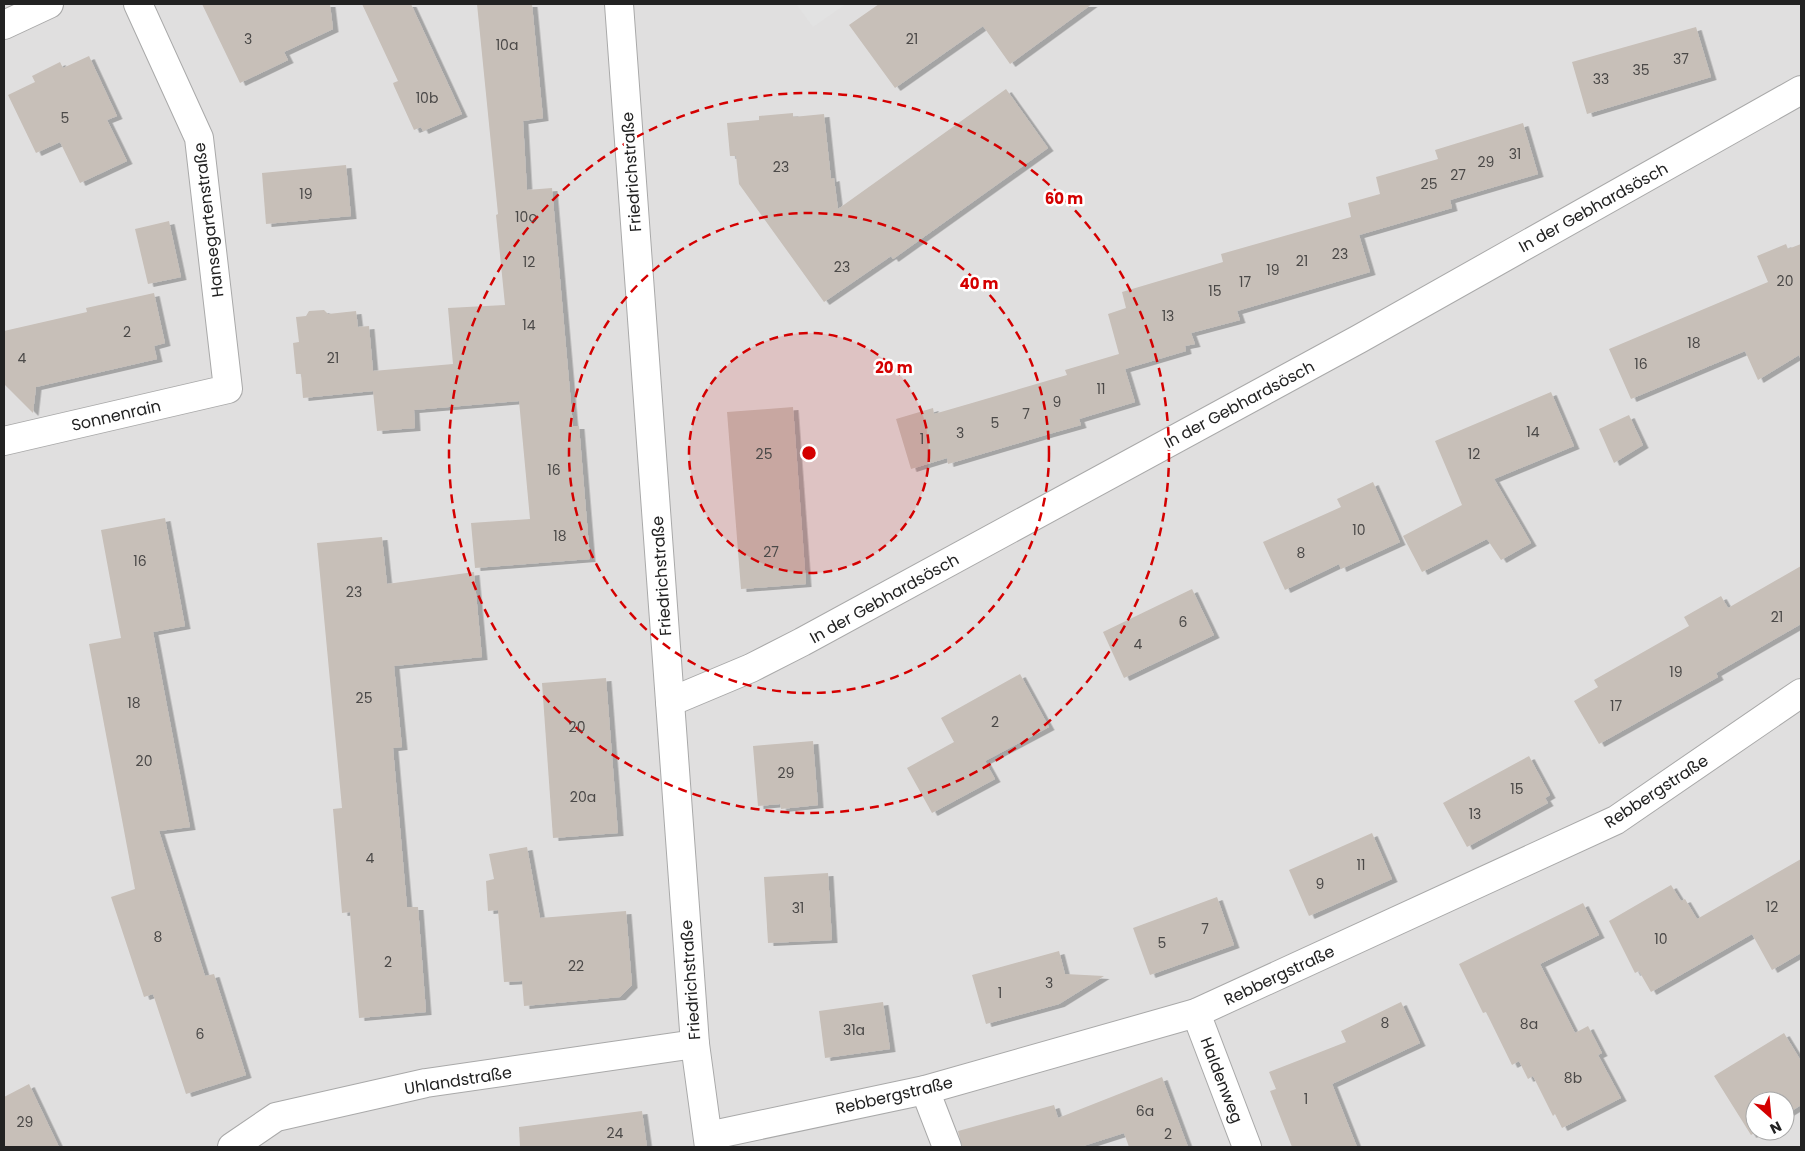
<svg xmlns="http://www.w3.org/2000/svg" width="1805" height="1151" viewBox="0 0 1805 1151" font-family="Poppins,sans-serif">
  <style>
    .residential { fill: #e0dfdf; fill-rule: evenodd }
    .parking { fill: #e2e2e2 }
    .building { fill: #c7bfb8; filter: url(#shadow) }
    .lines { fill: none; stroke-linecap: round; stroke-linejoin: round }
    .street-casing { stroke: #a9a9a9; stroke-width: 30 }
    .street { stroke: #fff; stroke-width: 28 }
    .ring { fill: none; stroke: #d40000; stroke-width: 2.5; stroke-dasharray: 9 6 }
    .labels { text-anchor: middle; stroke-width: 5; stroke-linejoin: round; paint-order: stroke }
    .number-label { font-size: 14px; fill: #4b4948 }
    .street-label { font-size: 16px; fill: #222; stroke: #fff }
    .centre { fill: #d40000; stroke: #fff; stroke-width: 2.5 }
    .ring-label { font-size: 15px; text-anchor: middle; font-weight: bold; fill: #d40000; stroke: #fff; stroke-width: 5; stroke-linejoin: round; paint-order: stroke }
  </style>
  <defs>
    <filter id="shadow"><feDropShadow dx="5.5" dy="3" stdDeviation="0" flood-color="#0004"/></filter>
  </defs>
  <rect width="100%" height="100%" fill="#f2efe9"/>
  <path class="residential" d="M 4,4 L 1801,4 L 1801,1147 L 4,1147 ZM 1755,1101 L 1785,1101 L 1785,1131 L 1755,1131 Z"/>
  <path class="parking" d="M 796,4 L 846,4 L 813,27 Z"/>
  <g class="building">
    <path d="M 202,4 L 330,4 L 333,29 L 284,52 L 288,60 L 240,83 Z"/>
    <path d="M 362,4 L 411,4 L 462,114 L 423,131 L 421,127 L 414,130 L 394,86 L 393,83 L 398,81 Z"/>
    <path d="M 477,4 L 532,4 L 543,118 L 523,121 L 527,190 L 552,188 L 573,426 L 579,426 L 590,559 L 475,568 L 471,523 L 530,519 L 519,401 L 414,410 L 415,428 L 377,431 L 373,391 L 303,398 L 301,374 L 296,374 L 293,343 L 299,342 L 296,317 L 306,316 L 309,311 L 324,310 L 328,314 L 356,311 L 358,327 L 369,326 L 373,371 L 453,364 L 448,308 L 505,305 L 496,215 L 498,214 Z"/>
    <path d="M 879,4 L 1092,4 L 1010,64 L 983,26 L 895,88 L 849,25 Z"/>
    <path d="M 1696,27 L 1711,77 L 1587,114 L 1572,62 Z"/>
    <path d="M 89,56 L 117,116 L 107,120 L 127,161 L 80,183 L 60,142 L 36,153 L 8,95 L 35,82 L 32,76 L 60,62 L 63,68 Z"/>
    <path d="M 1006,89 L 1048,148 L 893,259 L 891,256 L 824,302 L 739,184 L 736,156 L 730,156 L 727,123 L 759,120 L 759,116 L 793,113 L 793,117 L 824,114 L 831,179 L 834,178 L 838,209 Z"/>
    <path d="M 1523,123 L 1538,174 L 1450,200 L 1452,208 L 1359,235 L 1370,272 L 1237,311 L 1240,320 L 1191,333 L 1195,344 L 1185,346 L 1186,351 L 1125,369 L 1135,402 L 1079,419 L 1081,425 L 1049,434 L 948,464 L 947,458 L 911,469 L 896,419 L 933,408 L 934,414 L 972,403 L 1067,375 L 1065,370 L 1119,354 L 1108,314 L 1126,308 L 1122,292 L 1223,262 L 1221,254 L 1351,217 L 1348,203 L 1380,194 L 1376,177 L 1438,159 L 1435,150 Z"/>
    <path d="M 346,165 L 351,216 L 266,224 L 262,173 Z"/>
    <path d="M 169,221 L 181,277 L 148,284 L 135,229 Z"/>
    <path d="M 1786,244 L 1788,249 L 1801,244 L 1801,360 L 1799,355 L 1758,380 L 1745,351 L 1631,399 L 1609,349 L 1768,282 L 1757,256 Z"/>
    <path d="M 154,293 L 165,343 L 154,346 L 157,359 L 36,387 L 33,413 L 4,384 L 4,331 L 87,312 L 86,308 Z"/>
    <path d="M 1551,392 L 1574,446 L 1494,479 L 1531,543 L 1501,560 L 1487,539 L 1422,572 L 1403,536 L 1462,505 L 1435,441 Z"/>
    <path d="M 793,407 L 806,584 L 741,589 L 727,412 Z"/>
    <path d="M 1629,415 L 1643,445 L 1614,463 L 1599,429 Z"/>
    <path d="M 1373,482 L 1400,542 L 1341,569 L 1339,564 L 1285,590 L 1263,542 L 1341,507 L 1337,499 Z"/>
    <path d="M 165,518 L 185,626 L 153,632 L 190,827 L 159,831 L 205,976 L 214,974 L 246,1075 L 186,1094 L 153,994 L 144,997 L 111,897 L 135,889 L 89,644 L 121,638 L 101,530 Z"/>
    <path d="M 382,537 L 387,584 L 474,572 L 482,657 L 394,666 L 402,747 L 393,748 L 407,907 L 418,907 L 426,1012 L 359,1018 L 350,912 L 342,913 L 333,809 L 342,808 L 317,543 Z"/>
    <path d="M 1801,566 L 1801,624 L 1716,673 L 1718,677 L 1599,744 L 1574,701 L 1598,687 L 1594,680 L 1689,626 L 1684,617 L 1721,596 L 1728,608 Z"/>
    <path d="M 1192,589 L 1214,635 L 1124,678 L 1103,632 Z"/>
    <path d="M 1020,674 L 1049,727 L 985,761 L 995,779 L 932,813 L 907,768 L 954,742 L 941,718 Z"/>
    <path d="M 606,678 L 618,833 L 553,838 L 542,683 Z"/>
    <path d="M 813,741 L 818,805 L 781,809 L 780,804 L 758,806 L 753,746 Z"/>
    <path d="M 1529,756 L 1550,795 L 1545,798 L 1548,803 L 1467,847 L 1443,803 Z"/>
    <path d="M 1372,833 L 1392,879 L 1309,916 L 1289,870 Z"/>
    <path d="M 527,847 L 540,918 L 626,911 L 632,985 L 620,997 L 524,1006 L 522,981 L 504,982 L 498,910 L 488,911 L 486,881 L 494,879 L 489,854 Z"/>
    <path d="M 1801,859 L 1801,953 L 1772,970 L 1752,934 L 1651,992 L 1639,971 L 1635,973 L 1609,921 L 1671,885 L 1681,901 L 1685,899 L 1697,919 Z"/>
    <path d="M 828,873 L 832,940 L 768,943 L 764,877 Z"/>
    <path d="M 1217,897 L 1234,945 L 1150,975 L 1133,928 Z"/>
    <path d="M 1583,903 L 1599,935 L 1540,964 L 1575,1033 L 1588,1026 L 1602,1053 L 1598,1055 L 1621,1098 L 1562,1128 L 1555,1114 L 1553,1116 L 1533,1076 L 1528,1079 L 1519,1061 L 1512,1065 L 1486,1012 L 1483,1013 L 1459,964 Z"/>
    <path d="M 1059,951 L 1065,974 L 1104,976 L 1059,1004 L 986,1024 L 972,975 Z"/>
    <path d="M 883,1002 L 890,1049 L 825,1058 L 819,1011 Z"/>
    <path d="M 1401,1002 L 1420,1043 L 1332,1084 L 1357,1147 L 1292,1147 L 1270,1091 L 1276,1089 L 1269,1072 L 1346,1042 L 1341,1031 Z"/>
    <path d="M 1784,1033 L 1801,1061 L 1801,1105 L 1785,1115 L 1785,1101 L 1755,1101 L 1755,1131 L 1758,1131 L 1751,1135 L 1714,1076 Z"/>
    <path d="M 1162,1077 L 1188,1147 L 1129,1147 L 1124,1133 L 1080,1147 L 962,1147 L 958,1131 L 1054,1105 L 1058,1118 Z"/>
    <path d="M 29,1084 L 59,1147 L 4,1147 L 4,1097 Z"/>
    <path d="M 642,1111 L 647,1147 L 520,1147 L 519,1127 Z"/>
  </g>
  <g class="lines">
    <defs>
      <g id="street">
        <path d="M 619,4 L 695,1044 L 709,1147"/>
        <path d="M 4,25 L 49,4"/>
        <path d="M 4,441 L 228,389 L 199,138 L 138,4"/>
        <path d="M 670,702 L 751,668 L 802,642 L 1359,339 L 1801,90"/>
        <path d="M 1196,1013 L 1247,1147"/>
        <path d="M 925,1090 L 947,1147"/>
        <path d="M 708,1136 L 925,1090 L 1196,1013 L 1616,820 L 1801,693"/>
        <path d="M 232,1147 L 276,1117 L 426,1083 L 695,1044"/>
      </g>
    </defs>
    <use href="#street" class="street-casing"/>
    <use href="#street" class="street"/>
  </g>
  <circle cx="809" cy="453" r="120" fill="#d40000" fill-opacity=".12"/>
  <g class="ring">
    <circle cx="809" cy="453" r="120"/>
    <circle cx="809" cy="453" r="240"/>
    <circle cx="809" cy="453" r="360"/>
  </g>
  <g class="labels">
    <g class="number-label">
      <text x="248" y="44">3</text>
      <text x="912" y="44">21</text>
      <text x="507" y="50">10a</text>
      <text x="1681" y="64">37</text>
      <text x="1641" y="75">35</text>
      <text x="1601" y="84">33</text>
      <text x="427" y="103">10b</text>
      <text x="65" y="123">5</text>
      <text x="1515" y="159">31</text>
      <text x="1486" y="167">29</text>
      <text x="781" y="172">23</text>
      <text x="1458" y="180">27</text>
      <text x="1429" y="189">25</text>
      <text x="306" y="199">19</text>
      <text x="526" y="222">10c</text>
      <text x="1340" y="259">23</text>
      <text x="1302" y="266">21</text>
      <text x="529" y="267">12</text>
      <text x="842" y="272">23</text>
      <text x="1273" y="275">19</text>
      <text x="1785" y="286">20</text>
      <text x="1245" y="287">17</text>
      <text x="1215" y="296">15</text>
      <text x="1168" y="321">13</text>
      <text x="529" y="330">14</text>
      <text x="127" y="337">2</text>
      <text x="1694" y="348">18</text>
      <text x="22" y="363">4</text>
      <text x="333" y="363">21</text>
      <text x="1641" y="369">16</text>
      <text x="1101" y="394">11</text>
      <text x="1057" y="407">9</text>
      <text x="1026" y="419">7</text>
      <text x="995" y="428">5</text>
      <text x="1533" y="437">14</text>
      <text x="960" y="438">3</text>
      <text x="922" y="444">1</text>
      <text x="764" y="459">25</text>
      <text x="1474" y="459">12</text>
      <text x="554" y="475">16</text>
      <text x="1359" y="535">10</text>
      <text x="560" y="541">18</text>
      <text x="771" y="557">27</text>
      <text x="1301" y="558">8</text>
      <text x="140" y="566">16</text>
      <text x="354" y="597">23</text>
      <text x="1777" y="622">21</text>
      <text x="1183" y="627">6</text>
      <text x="1138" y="649">4</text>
      <text x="1676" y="677">19</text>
      <text x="364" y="703">25</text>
      <text x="134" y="708">18</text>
      <text x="1616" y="711">17</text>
      <text x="995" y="727">2</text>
      <text x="577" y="732">20</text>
      <text x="144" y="766">20</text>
      <text x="786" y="778">29</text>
      <text x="1517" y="794">15</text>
      <text x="583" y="802">20a</text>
      <text x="1475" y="819">13</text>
      <text x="370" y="863">4</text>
      <text x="1361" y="870">11</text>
      <text x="1320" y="889">9</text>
      <text x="1772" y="912">12</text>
      <text x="798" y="913">31</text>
      <text x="1205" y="934">7</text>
      <text x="158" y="942">8</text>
      <text x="1661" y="944">10</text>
      <text x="1162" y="948">5</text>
      <text x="388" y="967">2</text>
      <text x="576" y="971">22</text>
      <text x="1049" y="988">3</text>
      <text x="1000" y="998">1</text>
      <text x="1385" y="1028">8</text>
      <text x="1529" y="1029">8a</text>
      <text x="854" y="1035">31a</text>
      <text x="200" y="1039">6</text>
      <text x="1573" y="1083">8b</text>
      <text x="1306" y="1104">1</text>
      <text x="1145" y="1116">6a</text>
      <text x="25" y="1127">29</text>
      <text x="615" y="1138">24</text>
      <text x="1168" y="1139">2</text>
    </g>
    <g class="street-label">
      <text transform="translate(631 172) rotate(-94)" y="6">Friedrichstraße</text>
      <text transform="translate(1593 207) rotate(-29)" y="6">In der Gebhardsösch</text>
      <text transform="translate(208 220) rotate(-97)" y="6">Hansegartenstraße</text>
      <text transform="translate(1239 404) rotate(-28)" y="6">In der Gebhardsösch</text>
      <text transform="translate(116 415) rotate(-13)" y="6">Sonnenrain</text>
      <text transform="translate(661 576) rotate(-94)" y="6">Friedrichstraße</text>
      <text transform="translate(884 598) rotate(-29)" y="6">In der Gebhardsösch</text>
      <text transform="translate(1656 791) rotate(-33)" y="6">Rebbergstraße</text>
      <text transform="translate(1279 975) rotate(-25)" y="6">Rebbergstraße</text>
      <text transform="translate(690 980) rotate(-94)" y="6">Friedrichstraße</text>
      <text transform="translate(458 1080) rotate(-9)" y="6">Uhlandstraße</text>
      <text transform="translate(1222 1080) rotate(69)" y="6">Haldenweg</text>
      <text transform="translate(894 1095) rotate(-13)" y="6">Rebbergstraße</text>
    </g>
  </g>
  <circle cx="809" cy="453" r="8" class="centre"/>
  <g class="ring-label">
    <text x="1064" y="204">60 m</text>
    <text x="979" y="289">40 m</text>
    <text x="894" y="373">20 m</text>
  </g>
  <rect width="1805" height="1151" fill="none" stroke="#222222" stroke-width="10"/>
  <g transform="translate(1770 1116) rotate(153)"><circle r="24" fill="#ffffff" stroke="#a7a7a7"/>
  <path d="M0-4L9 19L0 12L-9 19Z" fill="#d40000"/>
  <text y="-8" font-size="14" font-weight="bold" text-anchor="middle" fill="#222222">N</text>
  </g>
</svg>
